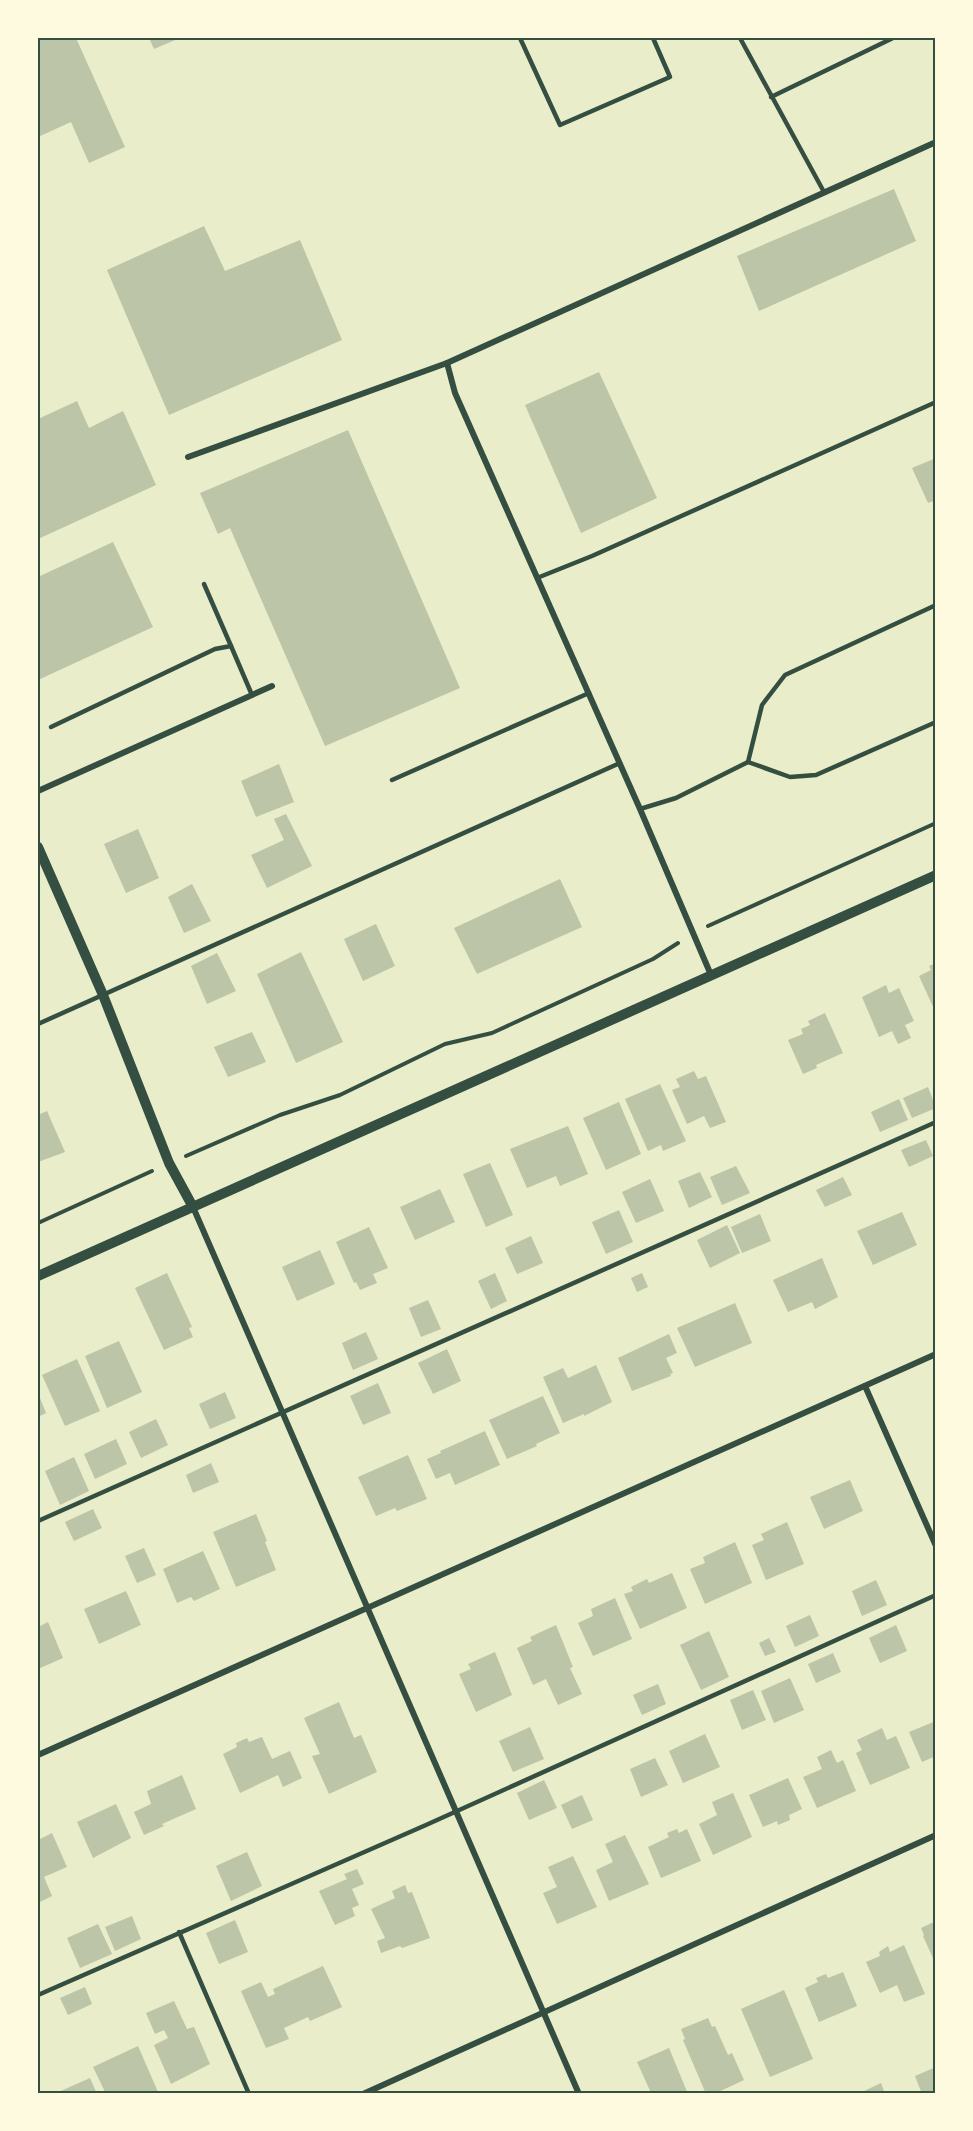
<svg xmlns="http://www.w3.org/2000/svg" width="973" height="2131" font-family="Karla,sans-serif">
	<rect width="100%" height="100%" fill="#e9edc9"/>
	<!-- building -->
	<g fill="#bcc5a7">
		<polygon points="38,38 76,38 125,147 89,163 71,122 38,137"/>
		<polygon points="149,38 180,38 154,49"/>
		<polygon points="894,189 916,241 759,311 737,256"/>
		<polygon points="204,226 225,271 300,240 342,340 169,415 107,270"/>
		<polygon points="599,372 657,498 581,533 525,405"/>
		<polygon points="77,401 89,428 123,411 156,485 38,539 38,419"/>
		<polygon points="348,430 460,688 325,746 230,528 218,534 200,493"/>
		<polygon points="936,458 936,500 928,503 912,468"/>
		<polygon points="113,542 153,627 38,680 38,577"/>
		<polygon points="279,764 294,802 256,817 241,781"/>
		<polygon points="286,814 312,866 267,888 251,855 284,840 274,819"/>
		<polygon points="138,829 159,878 126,893 104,844"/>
		<polygon points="560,879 582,927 477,974 454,928"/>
		<polygon points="192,884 211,921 184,933 168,897"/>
		<polygon points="376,924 395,966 363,981 344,939"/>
		<polygon points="301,952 343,1042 296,1063 257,974"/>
		<polygon points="217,953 236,991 207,1004 191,966"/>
		<polygon points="936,963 936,1008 934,1009 919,976 931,970 929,966"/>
		<polygon points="886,985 889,993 899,988 914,1021 905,1025 911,1038 898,1044 892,1031 879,1037 862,997"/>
		<polygon points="825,1013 843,1053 816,1065 817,1068 803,1074 788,1040 803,1034 801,1029 810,1025 808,1021"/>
		<polygon points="252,1032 266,1062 228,1077 214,1047"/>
		<polygon points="694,1071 698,1079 706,1076 726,1122 710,1128 704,1116 687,1124 672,1090 680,1087 676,1079"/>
		<polygon points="660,1084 686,1141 663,1151 661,1145 648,1151 625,1099"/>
		<polygon points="928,1087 936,1108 912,1118 903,1098"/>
		<polygon points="899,1099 908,1120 880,1132 871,1112"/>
		<polygon points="619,1102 641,1154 606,1170 583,1118"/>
		<polygon points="47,1111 65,1152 38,1162 38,1115"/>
		<polygon points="568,1126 588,1174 560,1186 556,1176 527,1188 510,1149"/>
		<polygon points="926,1140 933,1156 909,1167 901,1150"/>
		<polygon points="490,1163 513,1215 486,1227 463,1174"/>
		<polygon points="736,1166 750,1193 722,1205 710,1177"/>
		<polygon points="700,1172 712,1197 689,1208 678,1181"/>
		<polygon points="843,1177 852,1195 825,1207 816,1190"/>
		<polygon points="650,1179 664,1211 636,1223 622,1192"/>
		<polygon points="440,1189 455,1222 415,1240 400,1207"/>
		<polygon points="619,1210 633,1242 606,1254 592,1222"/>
		<polygon points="902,1212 917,1245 873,1265 857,1231"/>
		<polygon points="760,1214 771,1241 742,1253 731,1227"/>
		<polygon points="727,1225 740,1253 710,1268 697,1240"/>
		<polygon points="369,1227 388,1268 373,1274 377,1283 360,1290 356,1282 354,1283 336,1242"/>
		<polygon points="531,1236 543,1263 517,1274 505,1248"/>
		<polygon points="320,1250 335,1284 297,1301 282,1267"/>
		<polygon points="822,1258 838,1297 815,1309 812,1302 788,1312 773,1280"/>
		<polygon points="167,1273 192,1327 189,1328 193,1337 164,1350 135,1288"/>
		<polygon points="495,1273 507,1301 491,1309 478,1281"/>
		<polygon points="642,1273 648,1287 637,1292 631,1278"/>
		<polygon points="428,1300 441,1329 421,1337 409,1308"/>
		<polygon points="735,1303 752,1343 695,1367 677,1328"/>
		<polygon points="366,1332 378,1359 353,1370 342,1343"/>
		<polygon points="669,1334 677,1353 666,1358 673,1373 670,1374 671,1376 632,1391 618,1358"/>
		<polygon points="119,1341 142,1392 107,1408 85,1356"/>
		<polygon points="447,1349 461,1381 433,1394 418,1363"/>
		<polygon points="77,1359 100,1411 65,1426 42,1375"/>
		<polygon points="596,1365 612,1402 584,1416 584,1414 563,1423 543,1377 563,1368 568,1378"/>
		<polygon points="378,1383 391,1413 363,1425 350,1396"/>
		<polygon points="225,1392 236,1418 210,1429 199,1404"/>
		<polygon points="38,1393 46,1413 38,1417"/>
		<polygon points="543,1396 560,1433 536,1444 537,1446 507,1459 489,1420"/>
		<polygon points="156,1419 168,1445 141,1458 129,1432"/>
		<polygon points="485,1431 500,1465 455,1485 450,1473 436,1479 427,1459 441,1453 440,1451"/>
		<polygon points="116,1439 127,1464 95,1479 84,1454"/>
		<polygon points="408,1455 427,1499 397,1511 395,1508 376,1516 358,1477"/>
		<polygon points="74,1457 89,1491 60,1505 45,1471"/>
		<polygon points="211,1463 219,1482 193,1493 186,1475"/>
		<polygon points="850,1480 863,1511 824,1529 810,1497"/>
		<polygon points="93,1509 102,1528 74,1541 65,1522"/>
		<polygon points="256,1514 267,1541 265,1542 276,1570 236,1587 213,1532"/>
		<polygon points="787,1522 804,1564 766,1580 752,1545 764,1540 761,1534"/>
		<polygon points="735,1542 752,1583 705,1604 690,1569 705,1563 703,1557"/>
		<polygon points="144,1548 156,1575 137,1583 125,1556"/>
		<polygon points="203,1551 220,1589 194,1601 191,1597 177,1603 163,1569"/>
		<polygon points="672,1573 687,1608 640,1629 624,1594 633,1591 631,1587 647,1579 649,1583"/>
		<polygon points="876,1580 887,1605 862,1616 852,1591"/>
		<polygon points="126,1591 141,1625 99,1644 84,1609"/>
		<polygon points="615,1598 632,1639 593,1656 578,1623 593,1616 591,1609"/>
		<polygon points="810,1615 819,1636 795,1647 786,1626"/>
		<polygon points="48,1622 63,1658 38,1669 38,1627"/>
		<polygon points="556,1625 573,1667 570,1668 582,1694 558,1705 546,1679 533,1685 517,1648 532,1641 530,1637"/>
		<polygon points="896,1625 907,1651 880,1663 869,1638"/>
		<polygon points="709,1631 729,1677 701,1690 680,1645"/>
		<polygon points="769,1638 776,1652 765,1656 759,1643"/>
		<polygon points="495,1652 512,1695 476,1712 459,1674 471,1669 468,1664"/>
		<polygon points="833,1653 841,1672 816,1683 808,1664"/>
		<polygon points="790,1678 804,1710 774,1723 761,1691"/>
		<polygon points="658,1684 666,1704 642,1715 633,1695"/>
		<polygon points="753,1690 766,1720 742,1730 730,1700"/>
		<polygon points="339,1702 354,1738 361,1735 377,1772 329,1794 312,1756 320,1754 304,1718"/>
		<polygon points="936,1721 936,1756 922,1762 909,1732"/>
		<polygon points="530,1727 544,1759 513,1772 499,1741"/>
		<polygon points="882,1728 887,1740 896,1736 910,1768 870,1785 856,1753 862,1750 857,1740"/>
		<polygon points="705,1734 720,1767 683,1783 669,1751"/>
		<polygon points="262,1737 272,1759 290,1751 302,1778 283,1787 278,1775 240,1793 223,1754 237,1747 236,1743 247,1738 249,1742"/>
		<polygon points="831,1750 837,1763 843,1760 856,1791 817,1808 803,1777 822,1769 817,1757"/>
		<polygon points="655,1758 668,1785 641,1797 630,1769"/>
		<polygon points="182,1775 196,1809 162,1824 164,1826 144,1835 134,1812 151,1804 147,1791"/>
		<polygon points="788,1778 802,1809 789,1815 790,1820 778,1825 777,1821 763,1827 749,1795"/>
		<polygon points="544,1780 557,1808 529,1820 517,1793"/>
		<polygon points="733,1793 752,1837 713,1855 699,1824 717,1815 712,1802"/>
		<polygon points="582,1795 593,1820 572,1829 561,1805"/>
		<polygon points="116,1804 131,1838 93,1858 77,1822"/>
		<polygon points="677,1829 679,1833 687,1829 701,1861 661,1878 648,1847 669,1837 667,1833"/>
		<polygon points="52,1833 67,1867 44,1877 52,1896 38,1903 38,1840"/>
		<polygon points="625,1835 649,1884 609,1901 596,1870 613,1862 605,1844"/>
		<polygon points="247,1852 262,1886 231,1901 216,1866"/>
		<polygon points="573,1856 597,1907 557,1924 543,1893 557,1887 548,1867"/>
		<polygon points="357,1869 364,1884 352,1889 359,1905 352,1908 355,1916 335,1925 319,1891 347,1879 344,1874"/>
		<polygon points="405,1885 408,1893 412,1892 430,1938 402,1948 400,1946 381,1953 377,1941 385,1938 371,1909 395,1898 392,1891"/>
		<polygon points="132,1916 141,1939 115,1951 105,1927"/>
		<polygon points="235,1920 248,1952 219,1964 206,1933"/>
		<polygon points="936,1921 936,1965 923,1936 924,1935 921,1928"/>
		<polygon points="98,1924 112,1954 80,1968 67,1938"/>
		<polygon points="904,1945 925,1994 904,2002 897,1985 880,1993 866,1962 880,1956 879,1952 888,1946 890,1952"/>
		<polygon points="323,1966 342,2007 310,2021 308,2017 284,2028 289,2039 266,2048 241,1991 261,1982 268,1997 275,1994 273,1989"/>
		<polygon points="843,1972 857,2006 819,2022 805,1988 818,1982 816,1978 826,1974 828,1978"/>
		<polygon points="85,1987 92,2004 68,2015 60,1998"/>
		<polygon points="784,1990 813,2059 770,2077 741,2009"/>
		<polygon points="174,2001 187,2029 194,2027 210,2064 171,2084 154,2045 168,2038 164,2030 155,2034 146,2013"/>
		<polygon points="708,2018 712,2027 715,2026 728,2055 732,2053 744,2080 714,2094 706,2094 683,2040 685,2039 681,2029"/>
		<polygon points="138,2046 158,2092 106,2094 93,2067"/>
		<polygon points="669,2048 688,2094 651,2093 637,2062"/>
		<polygon points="936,2067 936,2094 922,2094 915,2076"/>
		<polygon points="90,2078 97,2094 54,2094"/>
		<polygon points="881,2083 885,2094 858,2094"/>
	</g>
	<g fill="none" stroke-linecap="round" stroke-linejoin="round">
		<!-- path -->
		<g stroke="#344e41" stroke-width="4">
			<polyline points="708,926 936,823"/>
			<polyline points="186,1156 280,1115 340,1095 445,1044 492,1033 653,959 678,943"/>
			<polyline points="38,1223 152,1171"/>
		</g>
		<!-- service -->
		<g stroke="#344e41" stroke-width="4.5">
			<polyline points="520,38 560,125 670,77 653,38"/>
			<polyline points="740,38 824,192"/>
			<polyline points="771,97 893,38"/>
			<polyline points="537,578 592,556 936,402"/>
			<polyline points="204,584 231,646"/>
			<polyline points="51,727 215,649 231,646 252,695"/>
			<polyline points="748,762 762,705 785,675 936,605"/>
			<polyline points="392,780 589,693"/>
			<polyline points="640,809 676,798 748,762 790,777 816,775 936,722"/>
			<polyline points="38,1024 620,763"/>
			<polyline points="38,1521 936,1122"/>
			<polyline points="179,1932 249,2094"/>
			<polyline points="38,1995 426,1825 936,1595"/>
		</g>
		<!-- minor -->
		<g stroke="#344e41" stroke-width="6">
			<polyline points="447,363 455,393 640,809 711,975"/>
			<polyline points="188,457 447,363 936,142"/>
			<polyline points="38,791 272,686"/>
			<polyline points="193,1207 579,2094"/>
			<polyline points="865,1386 936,1546"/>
			<polyline points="38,1755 936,1354"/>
			<polyline points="363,2094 936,1835"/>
		</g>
		<!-- tertiary -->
		<g stroke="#344e41" stroke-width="10">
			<polyline points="38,847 103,995 169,1163 193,1207"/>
			<polyline points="38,1276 936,875"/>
		</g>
	</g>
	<!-- border -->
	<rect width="973" height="2131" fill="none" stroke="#fefae0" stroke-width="78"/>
	<rect x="39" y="39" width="895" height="2053" fill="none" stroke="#344e41" stroke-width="2"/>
</svg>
